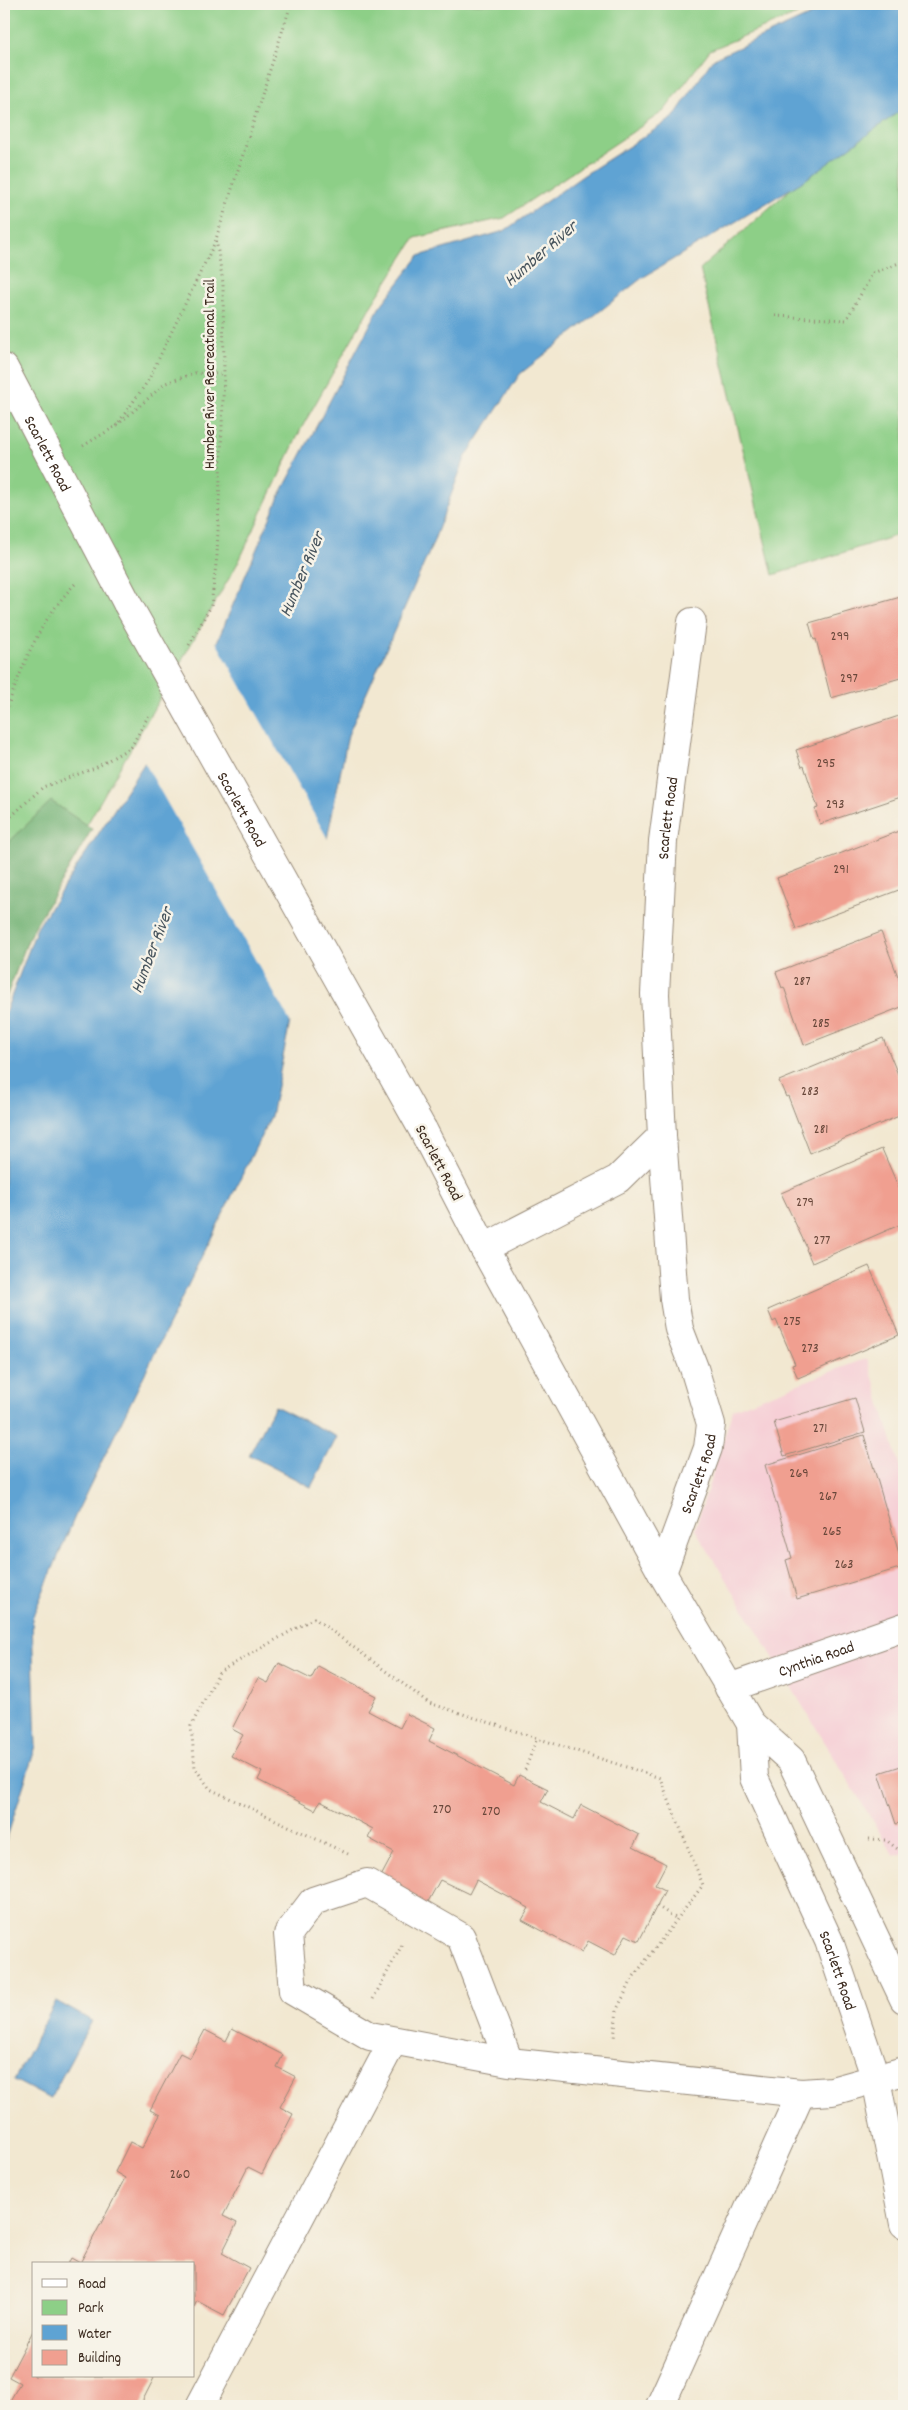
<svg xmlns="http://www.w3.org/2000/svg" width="908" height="2410" font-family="Dekko,sans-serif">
	<rect width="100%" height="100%" fill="#f7f3e8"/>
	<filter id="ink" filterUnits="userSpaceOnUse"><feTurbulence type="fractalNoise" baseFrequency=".02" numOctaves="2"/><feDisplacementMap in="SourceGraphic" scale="10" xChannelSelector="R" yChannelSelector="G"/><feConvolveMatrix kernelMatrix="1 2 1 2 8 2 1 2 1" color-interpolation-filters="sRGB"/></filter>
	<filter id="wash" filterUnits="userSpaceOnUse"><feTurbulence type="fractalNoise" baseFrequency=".0096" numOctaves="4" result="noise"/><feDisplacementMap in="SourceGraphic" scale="20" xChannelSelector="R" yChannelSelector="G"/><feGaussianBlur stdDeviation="1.12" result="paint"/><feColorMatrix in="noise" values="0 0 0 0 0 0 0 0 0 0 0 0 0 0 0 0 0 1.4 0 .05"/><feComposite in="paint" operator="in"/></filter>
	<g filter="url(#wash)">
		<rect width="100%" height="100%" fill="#f2e8d1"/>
		<!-- built -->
		<polygon fill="#f6cfd6" points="867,1358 904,1481 904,1853 894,1856 695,1529 733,1409"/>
		<!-- green -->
		<g fill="#8dcf87" stroke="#647c52">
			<polygon points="4,4 821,4 710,50 664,111 504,218 415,238 369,309 301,429 239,561 25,932 4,985"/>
			<polygon points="904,89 904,533 773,575 700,269"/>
		</g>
		<!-- forest -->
		<polygon fill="#72b274" stroke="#566e49" points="51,801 92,829 30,935 4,1003 4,847"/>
		<!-- water -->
		<g fill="#5ea3d3" stroke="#4c6678">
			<polygon points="835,4 904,4 904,108 805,180 642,278 520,374 465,458 431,548 348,735 271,1116 76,1514 32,1618 36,1746 4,1847 4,1016 37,928 205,670 279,497 379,308 419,256 504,231 584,175 673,118 713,59"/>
			<polygon points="275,1406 337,1437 311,1487 249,1455"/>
			<polygon points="56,2001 92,2021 50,2099 14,2080"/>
		</g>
		<!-- pier -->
		<polygon fill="#f2e8d1" points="215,640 329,841 292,1025 143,760 202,669"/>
		<g id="blocks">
			<!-- building -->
			<g fill="#f09f90">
				<polygon points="904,596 904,677 831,698 816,639 814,640 809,623"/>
				<polygon points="902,715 904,722 904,796 820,824 815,809 818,808 804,766 802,767 796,750"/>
				<polygon points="904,829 904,888 796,929 777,878"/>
				<polygon points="881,932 904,992 904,1006 804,1045 784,987 782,988 776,972"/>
				<polygon points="883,1038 904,1089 904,1114 810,1153 788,1096 786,1097 779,1081"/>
				<polygon points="882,1149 904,1200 904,1223 812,1263 806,1249 807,1248 781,1193"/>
				<polygon points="869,1266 899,1335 798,1378 792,1365 795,1364 776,1320 773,1322 768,1310"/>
				<polygon points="855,1398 865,1432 784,1456 774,1422"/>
				<polygon points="864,1435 903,1567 797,1599 786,1560 792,1558 765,1465"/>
				<polygon points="279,1663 311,1679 318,1666 376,1696 368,1711 400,1728 407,1714 435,1728 429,1741 514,1785 519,1775 548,1789 541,1802 574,1819 581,1805 639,1835 633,1847 666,1864 655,1885 665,1890 639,1941 626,1935 615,1955 588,1941 582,1952 522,1920 529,1908 476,1880 469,1894 440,1880 424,1909 377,1884 394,1852 368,1838 373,1829 320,1801 315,1810 258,1780 262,1772 231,1756 243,1735 232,1729 258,1678 268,1683"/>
				<polygon points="904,1765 904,1821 896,1824 879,1773"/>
				<polygon points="232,2029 283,2055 277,2067 296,2077 280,2107 293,2114 262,2174 248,2167 223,2216 237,2223 222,2253 249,2268 224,2315 197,2301 194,2307 194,2264 68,2264 71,2258 80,2263 125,2178 115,2172 130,2142 142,2148 160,2115 150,2110 180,2053 190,2058 205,2030 226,2041"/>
				<polygon points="34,2329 34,2376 150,2376 154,2378 140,2406 7,2406 20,2383 9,2377"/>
			</g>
		</g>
	</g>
	<g filter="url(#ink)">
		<use href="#blocks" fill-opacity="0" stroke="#968978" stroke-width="1"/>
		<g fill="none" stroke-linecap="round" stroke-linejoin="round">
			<defs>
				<g id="minor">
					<polyline points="484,1248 618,1179 662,1136"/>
					<path id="s1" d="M662 1573 708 1448 711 1424 694 1368 679 1329 674 1299 662 1136 655 994 663 841 692 622"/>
					<path id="s2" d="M729 1688 904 1627"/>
					<polyline points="509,2062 461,1937 367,1883 313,1901 288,1934 293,1991 370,2036 509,2062 801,2093 832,2091 904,2071"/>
					<polyline points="200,2406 393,2041"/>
					<polyline points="660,2406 801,2093"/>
				</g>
				<g id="major">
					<path id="s3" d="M4 368 127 603"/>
					<polyline points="423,1130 484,1248 662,1573 751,1724 791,1760 904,1999"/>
					<path id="s4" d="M751 1724 754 1778 829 1941 876 2079 904 2224"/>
				</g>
			</defs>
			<!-- minor casing -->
			<use href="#minor" stroke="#968978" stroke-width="30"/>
			<!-- major casing -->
			<use href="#major" stroke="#968978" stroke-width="30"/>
			<!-- path -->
			<g stroke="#968978" stroke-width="3" stroke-dasharray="1 4" stroke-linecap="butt">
				<polyline points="775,316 846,320 873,273 904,261"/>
				<polyline points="116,426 148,381 216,240"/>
				<polyline points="83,446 116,426 166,383 195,373 224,374"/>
				<polyline points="189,645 211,606 217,556 224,374 223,283 216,239 291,4"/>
				<path d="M4 716C23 665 38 621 77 582"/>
				<polyline points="4,823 43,787 95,768 131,747 150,713"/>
				<polyline points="525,1770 537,1738"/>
				<polyline points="869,1839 886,1840 904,1854"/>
				<polyline points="348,1854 210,1789 195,1768 191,1726 219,1672 314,1618 429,1703 660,1778 703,1885 634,1976 617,2009 614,2039"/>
				<polyline points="657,1906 677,1919"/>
				<polyline points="373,1999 403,1943"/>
			</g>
			<!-- minor -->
			<use href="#minor" stroke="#fff" stroke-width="28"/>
			<!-- major -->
			<use href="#major" stroke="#fff" stroke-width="28"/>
			<defs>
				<g id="major-bridge">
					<path id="s5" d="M127 603 423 1130"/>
				</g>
			</defs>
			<!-- major-bridge casing -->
			<use href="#major-bridge" stroke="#968978" stroke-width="30" stroke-linecap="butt"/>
			<!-- major-bridge -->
			<use href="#major-bridge" stroke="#fff" stroke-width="28"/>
		</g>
	</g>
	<g text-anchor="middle" stroke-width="5" stroke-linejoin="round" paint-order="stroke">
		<!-- number labels -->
		<g font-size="14" fill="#68473a">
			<text x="840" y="640">299</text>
			<text x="849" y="682">297</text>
			<text x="826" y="767">295</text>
			<text x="835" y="808">293</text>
			<text x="841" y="873">291</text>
			<text x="802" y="985">287</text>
			<text x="821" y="1027">285</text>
			<text x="810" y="1095">283</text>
			<text x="821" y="1133">281</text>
			<text x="805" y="1206">279</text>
			<text x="822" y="1244">277</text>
			<text x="792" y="1325">275</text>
			<text x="810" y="1352">273</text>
			<text x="820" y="1432">271</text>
			<text x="799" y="1477">269</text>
			<text x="828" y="1500">267</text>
			<text x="832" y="1535">265</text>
			<text x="844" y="1568">263</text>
			<text x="442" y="1813">270</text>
			<text x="491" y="1815">270</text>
			<text x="180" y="2178">260</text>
		</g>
		<!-- street labels -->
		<g font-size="16" fill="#3b2a1e" stroke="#f7f3e8">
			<text transform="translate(208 374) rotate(-90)" y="6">Humber River Recreational Trail</text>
			<text dy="6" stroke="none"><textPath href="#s3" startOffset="96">Scarlett Road</textPath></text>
			<text dy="6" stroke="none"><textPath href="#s5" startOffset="236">Scarlett Road</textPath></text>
			<text dy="6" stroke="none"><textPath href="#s1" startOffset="770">Scarlett Road</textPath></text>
			<text transform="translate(440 1162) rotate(62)" y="6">Scarlett Road</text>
			<text dy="6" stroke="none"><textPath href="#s1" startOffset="106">Scarlett Road</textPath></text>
			<text dy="6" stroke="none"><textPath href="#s2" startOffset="92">Cynthia Road</textPath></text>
			<text dy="6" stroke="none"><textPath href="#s4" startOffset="264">Scarlett Road</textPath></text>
		</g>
		<!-- water labels -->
		<g font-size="18" font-style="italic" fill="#47545d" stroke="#f7f3e8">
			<text transform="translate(540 253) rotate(-41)" y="6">Humber River</text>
			<text transform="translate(301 574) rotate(-67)" y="6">Humber River</text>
			<text transform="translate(151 950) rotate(-69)" y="6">Humber River</text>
		</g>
	</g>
	<!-- margin -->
	<rect width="908" height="2410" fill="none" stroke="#f7f3e8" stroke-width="20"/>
	<!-- legend -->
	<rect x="32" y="2262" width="162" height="115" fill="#f7f3e8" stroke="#aca397"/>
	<rect x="42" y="2279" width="25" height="8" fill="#ffffff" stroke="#aca397"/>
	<text x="78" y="2288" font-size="15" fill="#3b2a1e">Road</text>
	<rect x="42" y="2300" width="25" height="15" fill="#8dcf87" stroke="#aca397"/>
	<text x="78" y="2312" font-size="15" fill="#3b2a1e">Park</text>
	<rect x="42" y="2325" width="25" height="15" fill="#5ea3d3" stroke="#aca397"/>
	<text x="78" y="2338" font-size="15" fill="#3b2a1e">Water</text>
	<rect x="42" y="2350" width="25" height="15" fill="#f09f90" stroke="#aca397"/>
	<text x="78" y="2362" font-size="15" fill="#3b2a1e">Building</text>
</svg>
